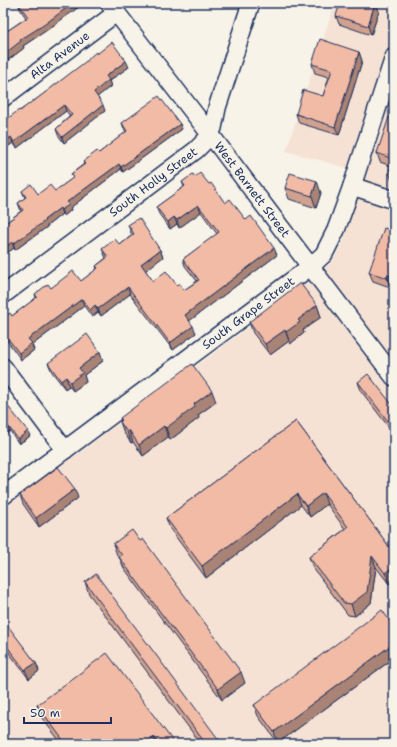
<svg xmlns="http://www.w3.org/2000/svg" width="397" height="747" font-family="'Shantell Sans',sans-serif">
	<rect width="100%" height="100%" fill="#f7f3e8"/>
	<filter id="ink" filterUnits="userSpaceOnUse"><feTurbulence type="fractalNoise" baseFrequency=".025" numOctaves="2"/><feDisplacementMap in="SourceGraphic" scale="8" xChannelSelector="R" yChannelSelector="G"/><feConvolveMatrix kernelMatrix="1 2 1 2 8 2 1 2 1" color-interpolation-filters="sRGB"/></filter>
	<g filter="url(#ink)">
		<!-- built -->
		<polygon fill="#f6e2d4" points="335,3 394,3 394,744 4,744 3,509 296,292 332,262 342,244 366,173 286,151"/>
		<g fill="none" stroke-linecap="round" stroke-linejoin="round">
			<defs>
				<g id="minor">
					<path id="s1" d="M109 3 210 134 394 377"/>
					<path id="s2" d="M3 98 116 13"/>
					<polyline points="352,186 394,200"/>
					<path id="s3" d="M3 295 196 150 207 139 213 128 217 108 251 3"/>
					<polyline points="3,367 65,450"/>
					<path id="s4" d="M3 496 310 267 324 254 336 230 352 186 394 57"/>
				</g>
			</defs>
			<!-- minor casing -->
			<use href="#minor" stroke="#1b2f5e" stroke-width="20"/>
			<!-- minor -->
			<use href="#minor" stroke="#f7f3e8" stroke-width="17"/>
		</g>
		<!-- wall -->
		<g fill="#d0a18f" stroke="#1b2f5e">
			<polygon points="18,3 83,4 47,30 23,46 24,48 3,64 3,26 7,31 26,18 20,9"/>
			<polygon points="379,11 371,35 339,24 336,16"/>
			<polygon points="359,52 362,61 339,135 299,123 296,114 323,96 329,77 315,73 312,64"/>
			<polygon points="97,54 129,67 109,81 111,86 97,97 105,111 64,143 58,135 56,129 70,116 66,111 17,148 13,143 3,150 3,122 34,101 89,60 89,58"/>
			<polygon points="394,119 394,181 392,181 389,172 391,166 380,162 377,153"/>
			<polygon points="122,123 180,124 182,129 123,172 121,169 70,208 71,210 64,216 62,214 47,226 47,227 15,250 14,248 3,256 3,225 21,211 18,203 25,198 22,191 38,194 55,191 73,178 71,174 84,164 83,162 99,153 126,132 124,129"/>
			<polygon points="195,177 209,184 225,203 246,220 277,255 189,321 196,333 173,350 130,294 101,316 98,312 92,317 84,306 32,345 34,350 21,360 3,335 3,318 12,316 36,298 35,294 51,288 81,281 97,269 96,266 106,258 105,256 102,249 120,245 132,235 131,233 128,225 160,250 163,257 145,270 153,281 177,285 184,290 197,281 185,266 183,259 217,234 201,212 179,228 177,224 170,229 159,214 156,207 184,187 182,182"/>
			<polygon points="285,188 321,193 316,208 289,199"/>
			<polygon points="394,231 394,285 391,284 390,287 373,281 369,272"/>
			<polygon points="317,305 321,317 303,330 304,333 290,344 289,341 270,355 253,333 249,322"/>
			<polygon points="100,352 103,361 84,375 86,382 73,391 69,386 65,389 52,372 48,363"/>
			<polygon points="358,382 394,407 394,434 361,391"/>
			<polygon points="216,402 198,415 199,418 170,440 168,437 143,456 133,442 131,443 124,433 120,422 121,421 120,418"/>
			<polygon points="3,407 30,436 19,444 10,431 3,436"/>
			<polygon points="296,421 394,553 389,584 376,567 371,603 355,616 348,615 313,568 309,557 345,529 327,504 310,517 301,505 206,578 170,529 166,518"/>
			<polygon points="20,495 78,498 39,527 23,504"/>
			<polygon points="113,544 245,683 222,700 124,568 120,559 117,555"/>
			<polygon points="85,582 222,744 201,744 89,594"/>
			<polygon points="3,623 36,663 39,671 29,679 3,645"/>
			<polygon points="394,627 394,658 278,743 258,716 254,705"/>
			<polygon points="37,705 175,744 62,744 41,717"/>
		</g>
		<!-- shaded-wall -->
		<g fill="#a98374" stroke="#1b2f5e">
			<polygon points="73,3 82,3 83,4 47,30 23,46 24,48 3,64 3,55 20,40"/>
			<polygon points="150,3 157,3 151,7"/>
			<polygon points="375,3 376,3 379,11 371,35 368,26"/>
			<polygon points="359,52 362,61 339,135 335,127"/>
			<polygon points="126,61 129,67 109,81 111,86 96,98 94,92 106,76"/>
			<polygon points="64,105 66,111 17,148 14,142"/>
			<polygon points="103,105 105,111 64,143 62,137"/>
			<polygon points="180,124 182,129 123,172 121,167"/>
			<polygon points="11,137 13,143 3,150 3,143"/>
			<polygon points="119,164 121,169 70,208 71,210 64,216 61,210 67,202"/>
			<polygon points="317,181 321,193 316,208 312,196"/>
			<polygon points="198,205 201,212 179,228 177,220"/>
			<polygon points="60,208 62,214 47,226 47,227 15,250 13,244"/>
			<polygon points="174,217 177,224 170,229 168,222"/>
			<polygon points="12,242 14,248 3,256 3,249"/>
			<polygon points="274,248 277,255 188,322 185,315"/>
			<polygon points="160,250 163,257 144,272 141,264"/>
			<polygon points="387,275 391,284 390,287 387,278"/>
			<polygon points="128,287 130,294 101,316 98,309"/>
			<polygon points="82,299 84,306 32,345 34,350 21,360 19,353 28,339"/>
			<polygon points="95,305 98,312 92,317 90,310"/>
			<polygon points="317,305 321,317 303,330 304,333 290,344 286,332 298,320"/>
			<polygon points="193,326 196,333 173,350 170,343"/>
			<polygon points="285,330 289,341 270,355 265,344"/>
			<polygon points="100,352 103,361 84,375 86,382 73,391 70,382 79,368"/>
			<polygon points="66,377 69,386 65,389 61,381"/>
			<polygon points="212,391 216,402 198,415 199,418 170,440 166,428 194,404"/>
			<polygon points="8,426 10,431 3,436 3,430"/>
			<polygon points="164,426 168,437 143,456 139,445"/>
			<polygon points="129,430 133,442 131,443 127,432"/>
			<polygon points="28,431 30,436 19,444 18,439"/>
			<polygon points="75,489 78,498 39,527 36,518"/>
			<polygon points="323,493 327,504 310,517 306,506"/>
			<polygon points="297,494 301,505 206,578 202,566"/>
			<polygon points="372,556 376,567 371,603 355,616 351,604"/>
			<polygon points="394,566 394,581 389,584 385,573"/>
			<polygon points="394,643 394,658 278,743 274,732"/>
			<polygon points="36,663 39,671 29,679 25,670"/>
			<polygon points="241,672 245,683 222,700 218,689"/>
			<polygon points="154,737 156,744 145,744"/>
		</g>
		<!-- building -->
		<g fill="#f2bba6" stroke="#1b2f5e">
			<polygon points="18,3 73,3 45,24 20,40 21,41 3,55 3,26 7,31 28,17"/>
			<polygon points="340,3 375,3 368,26 336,16"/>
			<polygon points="320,39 359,52 335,127 296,114 303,90 323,96 332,70 312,64"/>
			<polygon points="112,42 126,61 106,76 109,80 94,92 103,105 62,137 56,129 72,115 64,105 14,142 11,137 3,143 3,122 19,110 20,111 34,100 34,101 89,59 89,58 96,52 97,54"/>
			<polygon points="159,96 180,124 121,167 119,164 67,202 69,205 61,210 60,208 44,220 45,221 13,244 12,242 3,249 3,225 23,210 18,203 26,197 22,191 31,184 38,194 50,185 55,191 74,177 71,174 85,164 83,162 97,151 99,153 127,131 122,123"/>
			<polygon points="389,117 394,119 394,173 389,172 393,159 377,153"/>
			<polygon points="200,173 209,184 211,183 225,203 230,199 246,220 251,216 274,248 185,315 193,326 170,343 128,287 98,309 95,305 90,310 82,299 28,339 32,343 19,353 3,332 3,318 10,313 12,316 37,297 35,294 48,284 51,288 73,271 81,281 98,268 96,266 108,257 102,249 115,239 120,245 134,234 128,225 139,218 160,250 141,264 153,281 166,271 177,285 179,283 184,290 199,280 183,259 219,232 198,205 177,220 174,217 168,222 156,207 185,186 182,182 193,174 195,177"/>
			<polygon points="290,173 317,181 312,196 285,188"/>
			<polygon points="384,228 394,231 394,277 387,275 387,278 369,272"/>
			<polygon points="300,283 317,305 298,320 300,322 286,332 285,330 265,344 249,322"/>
			<polygon points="87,334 100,352 79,368 83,373 70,382 66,377 61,381 48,363"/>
			<polygon points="192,364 212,391 194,404 195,407 166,428 164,426 139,445 129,430 127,432 120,422 122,420 120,418"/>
			<polygon points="368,374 394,407 394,429 358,382"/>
			<polygon points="6,404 28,431 18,439 8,426 3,430 3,407"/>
			<polygon points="296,421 394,553 394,566 385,573 372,556 367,592 351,604 344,603 309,557 348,527 323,493 306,506 297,494 202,566 166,518"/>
			<polygon points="58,467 75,489 36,518 20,495"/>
			<polygon points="132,530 140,541 143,539 241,672 218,689 119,557 122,555 113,544"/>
			<polygon points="96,574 222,744 206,744 85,582"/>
			<polygon points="382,610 394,627 394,643 274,732 254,705"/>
			<polygon points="5,622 36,663 25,670 3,641 3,623"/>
			<polygon points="107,653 175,744 159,744 154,737 145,744 66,744 37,705"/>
		</g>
	</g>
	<g text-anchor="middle" stroke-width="4" stroke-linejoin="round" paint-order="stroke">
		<!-- street labels -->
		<g font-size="12" fill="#1b2f5e" stroke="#f7f3e8">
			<text dy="4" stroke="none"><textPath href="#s2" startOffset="71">Alta Avenue</textPath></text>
			<text dy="4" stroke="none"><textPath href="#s3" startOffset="188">South Holly Street</textPath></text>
			<text dy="4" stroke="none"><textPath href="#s1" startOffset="235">West Barnett Street</textPath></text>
			<text dy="4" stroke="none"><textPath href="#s4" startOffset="306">South Grape Street</textPath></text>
		</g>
	</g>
	<!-- margin -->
	<rect width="397" height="747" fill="none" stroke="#f7f3e8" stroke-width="16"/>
	<rect x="8" y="8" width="381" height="731" fill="none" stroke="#1b2f5e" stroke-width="1.5" filter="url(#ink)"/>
	<!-- scale -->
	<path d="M24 717v6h87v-6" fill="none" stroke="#1b2f5e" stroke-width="2"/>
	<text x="30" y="717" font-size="12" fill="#1b2f5e" stroke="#f7f3e8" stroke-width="3" paint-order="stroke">50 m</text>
</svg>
